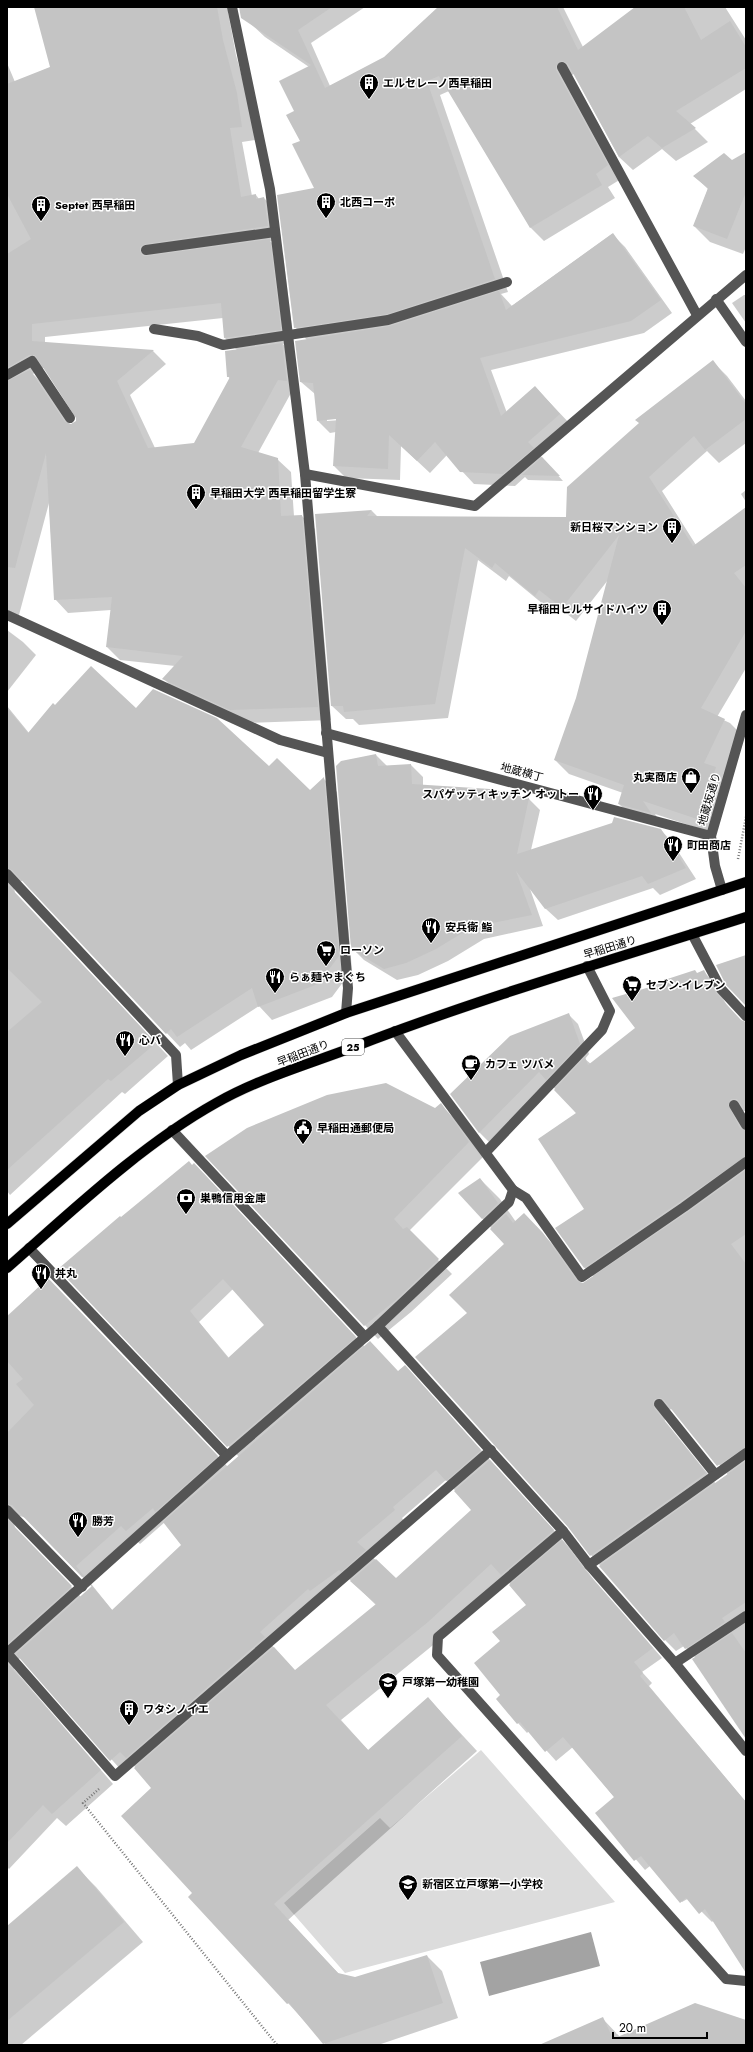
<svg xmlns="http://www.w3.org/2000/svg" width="753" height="2052" font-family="Jost,'Noto Sans JP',sans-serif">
	<rect width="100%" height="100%" fill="#fff"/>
	<!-- green -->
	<polygon fill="#dcdcdc" points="481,1750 615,1902 345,1973 284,1903 380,1818 390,1828"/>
	<!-- water -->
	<polygon fill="#a3a3a3" points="591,1932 600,1966 489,1996 480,1962"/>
	<!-- shadow -->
	<g fill="#0003" fill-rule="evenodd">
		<path d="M35 7H237L238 19 228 12 236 55 250 107 255 140 242 142 252 196 256 195 259 199 264 198 277 212 281 240 270 241 283 254 294 343 283 344 295 357 291 393 258 453 277 459 291 472 294 516H302L315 529 331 720 244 723 177 692 164 679 175 666 120 660 107 647 111 610 68 613 55 599 49 503 19 615H7V63L15 82 51 67ZM223 318 225 338 237 350 228 376 230 379 195 444 155 448 130 395 166 364 153 351 45 343V337ZM43 368H45L78 418 76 422 71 426 43 384 33 374Z"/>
		<path d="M243 7H365L311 43 330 86 483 7H563L583 47 637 7H725L746 40V89L690 124 708 142 676 161 662 149 633 170 619 157 574 74 572 75 568 80 621 179 608 187 615 198 544 241 531 228 449 91 440 95 508 292 501 294 512 306 612 234 625 247 672 313 644 333 491 370 507 413 535 387 572 426 540 455 563 481 528 480 525 477 515 486 474 484 447 455 430 473 401 446 400 480 346 478 334 466 336 432 330 433 318 421 315 394 301 382 307 340 295 327 316 189 301 141 296 111 309 67 265 37 251 24ZM340 418 341 420 327 421V419Z"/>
		<polygon points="746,153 746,247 743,254 710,242 694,226 708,189 694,176 732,161"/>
		<polygon points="744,295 746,295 746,323 732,303"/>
		<polygon points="713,362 727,376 746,401 746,443 719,463 707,451 662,491 696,545 746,508 746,668 717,717 730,723 744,737 713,833 655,814 663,826 633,818 619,804 623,793 569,774 555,760 577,698 608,580 576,621 553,603 549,609 509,576 506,581 478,560 448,718 359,725 353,719 346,719 332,706 316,515 372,511 378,517 567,518"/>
		<polygon points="746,490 746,502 741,494"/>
		<polygon points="7,630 23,642 36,655 7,692"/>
		<polygon points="7,706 29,733 136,710 269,767 310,791 324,779 337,792 352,970 332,997 272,1020 259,1006 191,1050 185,1043 180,1047 23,881 16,882 14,886 15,893 168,1056 125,1094 122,1092 10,1195 7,1191"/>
		<polygon points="376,755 387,766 411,765 423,777 423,786 529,799 540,810 531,850 661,830 672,842 696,879 660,895 653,888 558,920 546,909 529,886 543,926 484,939 448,961 418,975 397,980 364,960 352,948"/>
		<path d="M704 972 715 983 727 1006 742 1022 746 1023V1111H742L739 1120 746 1131V1727L696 1658 684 1646 676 1651 665 1640 591 1555 569 1526 468 1314 506 1244 482 1218 480 1179 500 1199 516 1222 536 1226 554 1246 581 1284 583 1285 594 1277 584 1267 585 1209 577 1114 549 1082 489 1142 479 1132 568 1014 578 1024 589 1054 585 1059 591 1064 636 1029 698 974ZM673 1409 728 1475 716 1484 665 1421 664 1414 667 1410Z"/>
		<polygon points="441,1105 454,1118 483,1157 409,1231 452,1274 411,1312 378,1339 206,1156 435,1110"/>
		<path d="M192 1166 204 1174 365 1347 398 1372 415 1377 568 1546 594 1580 662 1658 642 1672 652 1683 649 1686 746 1802V1971L714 1920 712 1922 702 1912 691 1897 682 1902 650 1866 645 1870 596 1813 615 1798 573 1747 556 1761 529 1731 527 1733 518 1723 501 1695V1641L527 1605 506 1579 443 1637 341 1720 369 1751 428 1698 477 1751 288 1920 339 1974 355 1978 427 1956 442 1971 458 2018 378 2045H326L288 2003 194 1893 152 1788 131 1762 121 1770 21 1657 16 1662 14 1669 113 1784 66 1826 57 1818 9 1869 7 1867V1316L48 1279 228 1467 239 1457 59 1269 121 1218ZM233 1289 266 1325 229 1358 199 1322ZM446 1480 472 1510 396 1579 367 1552 404 1521 402 1518ZM20 1516 26 1518 92 1587 81 1597 15 1529 14 1521ZM165 1522 182 1545 113 1611 88 1580 135 1539 140 1544ZM349 1579 376 1605 295 1671 269 1642Z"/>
		<polygon points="77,1868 96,1887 143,1942 21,2045 7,2045 7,1927"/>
		<polygon points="603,2019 620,2037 746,2036 746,2045 542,2045"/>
	</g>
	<!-- building -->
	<g fill="#c4c4c4" fill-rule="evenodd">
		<polygon points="34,7 217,7 223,40 237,93 242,127 230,128 241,197 256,194 256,199 264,197 268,226 145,244 140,247 140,251 143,256 147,256 270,239 281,330 224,338 221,303 32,324 32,341 154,350 117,381 148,448 194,443 230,377 227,377 225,351 282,343 287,381 278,380 241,447 278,458 281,516 302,515 318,707 230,710 162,679 183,656 106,647 112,597 54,600 46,453 15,568 7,567 7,381 30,370 65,422 71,424 76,421 76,418 35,355 29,355 7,368 7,254 31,239 7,194 7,84 50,67"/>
		<polygon points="239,7 332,7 298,30 325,88 384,57 438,7 557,7 578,50 635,7 684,7 701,40 730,21 746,47 746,68 676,111 696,128 662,148 648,136 619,157 568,64 563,61 559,62 556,66 556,70 608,165 596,174 602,185 530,228 439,76 427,81 495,279 387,314 294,328 277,195 314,188 292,144 300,141 286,115 294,111 279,81 311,65 241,18"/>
		<polygon points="746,152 746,192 727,239 693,226 708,188 693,176 724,153 732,160"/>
		<polygon points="613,233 661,300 631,321 480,358 501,416 535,386 560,414 528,442 534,448 503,474 460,472 435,442 417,461 389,435 388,469 333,466 336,419 317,421 313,383 300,382 295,341 390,326 499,291 506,310"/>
		<polygon points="713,360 746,404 746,419 705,450 694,436 649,477 693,546 746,507 746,565 734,573 746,588 746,631 701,708 725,719 704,763 716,767 700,820 643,801 651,813 618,804 624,785 554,760 576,698 619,535 562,608 539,590 535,596 495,563 492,568 465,548 435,704 344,712 343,706 331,706 315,514 372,510 367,516 566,517 567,487 639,423 635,420"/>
		<polygon points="542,457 560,476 522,475"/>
		<polygon points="91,666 136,708 153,689 217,718 269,766 277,758 310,790 324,777 339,956 318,984 258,1007 252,988 177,1037 171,1029 166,1034 12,870 7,868 7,708 28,733 53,703 55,705"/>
		<polygon points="376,754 378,766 411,764 412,784 490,789 529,798 517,854 612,823 614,817 661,829 686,868 648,884 642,876 545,909 516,871 532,915 472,927 436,949 406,963 384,969 351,949 336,766 341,761"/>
		<polygon points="7,884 156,1043 111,1081 108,1079 7,1170 7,1032 42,1002 7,968"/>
		<polygon points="746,955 746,1006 726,985 716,965"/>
		<polygon points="695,970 697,973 704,970 716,993 741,1020 746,1022 746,1112 737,1099 731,1099 728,1105 740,1128 746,1131 746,1156 584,1268 555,1228 584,1209 538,1139 576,1113 554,1090 585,1057 588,1065 635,1028 612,998 650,987 649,985"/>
		<polygon points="569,1013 580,1044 546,1080 539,1072 479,1133 450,1094 510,1036"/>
		<polygon points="386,1083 435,1108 441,1103 469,1142 394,1219 403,1229 407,1227 439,1259 397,1299 364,1326 205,1156 247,1128 327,1095"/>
		<path d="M189 1161 192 1165 194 1163 356 1337 227 1447 58 1269 120 1216 121 1217ZM223 1279 264 1325 228 1358 190 1311Z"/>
		<polygon points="746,1170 746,1234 731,1244 746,1264 746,1447 717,1466 664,1400 661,1398 655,1399 653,1402 654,1408 706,1473 590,1556 568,1527 415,1357 467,1313 449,1295 504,1244 490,1229 506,1214 513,1223 524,1213 543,1233 577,1281 583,1283 688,1212"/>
		<polygon points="480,1178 498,1203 482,1219 458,1193"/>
		<polygon points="48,1278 218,1456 155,1512 153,1508 126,1531 121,1526 76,1566 84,1576 82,1577 12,1505 7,1504 7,1433 34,1405 16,1384 23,1379 7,1361 7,1317"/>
		<polygon points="370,1341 398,1371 405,1365 481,1450 446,1481 436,1470 393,1507 395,1510 357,1542 366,1550 341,1572 339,1570 310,1591 308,1589 260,1632 265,1637 126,1758 120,1752 110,1761 16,1654 92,1586 112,1610 181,1545 163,1522"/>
		<polygon points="490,1460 554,1530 501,1575 491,1564 428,1622 326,1705 368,1750 428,1697 462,1736 274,1904 338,1973 355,1977 427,1955 443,2003 323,2044 289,2003 287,2004 188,1897 192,1893 121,1816 151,1788 134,1768 274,1647 295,1670 376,1604 350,1581 376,1559 396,1578 471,1510 454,1491"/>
		<polygon points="746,1461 746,1602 722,1618 725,1622 685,1649 674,1633 664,1641 599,1566"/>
		<polygon points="7,1519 72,1586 7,1644"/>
		<polygon points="562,1540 584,1569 653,1648 634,1662 643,1673 640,1676 746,1802 746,1973 705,1909 699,1914 686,1898 680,1903 641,1856 634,1861 595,1813 614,1797 563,1737 545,1752 520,1722 517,1724 496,1699 500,1695 474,1663 500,1641 492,1632 526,1605 509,1585"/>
		<polygon points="732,1633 746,1653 746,1739 692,1659"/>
		<polygon points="7,1663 101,1770 52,1814 43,1805 7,1843"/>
		<polygon points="77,1866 124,1922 7,2021 7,1926"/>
		<polygon points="695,2003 746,2020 746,2045 539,2045 603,2017 613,2039"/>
	</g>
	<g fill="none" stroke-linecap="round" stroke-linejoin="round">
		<defs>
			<g id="major">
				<polyline points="7,1224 139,1111 178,1085 241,1055 346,1013 746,882"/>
				<path d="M7 1268C72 1211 141 1145 216 1103 258 1079 306 1065 351 1048 480 998 614 959 746 917"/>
			</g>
		</defs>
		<!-- major casing -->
		<use href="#major" stroke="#dbdbdb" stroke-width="11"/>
		<!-- path -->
		<g stroke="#777" stroke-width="2.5" stroke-dasharray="1 2" stroke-linecap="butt">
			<polyline points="738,859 746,817"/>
			<polyline points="99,1789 83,1803 277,2045"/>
		</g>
		<!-- minor -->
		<g stroke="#555" stroke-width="10">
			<polyline points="232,7 270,189 305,474 348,988 346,1013"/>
			<polyline points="562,67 697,315"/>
			<polyline points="146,250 275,232"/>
			<polyline points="716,299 746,342"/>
			<polyline points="154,329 198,336 223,345 388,320 507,282"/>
			<polyline points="7,375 32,361 70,418"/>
			<polyline points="305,474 475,506 746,275"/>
			<polyline points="7,615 280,740 328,753"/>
			<polyline points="326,733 711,836"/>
			<polyline points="7,874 176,1055 178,1085"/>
			<polyline points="722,890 715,866 711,836 746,715"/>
			<polyline points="692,934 721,989 746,1016"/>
			<polyline points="734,1105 746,1125"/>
			<polyline points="172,1130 365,1337"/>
			<polyline points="486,1152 602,1030 610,1011 587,966"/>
			<polyline points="513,1190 526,1198 582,1277 684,1207 746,1162"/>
			<polyline points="29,1248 227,1456"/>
			<polyline points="378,1326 563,1531 589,1565 675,1663 746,1751"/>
			<polyline points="659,1404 715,1474"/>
			<polyline points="7,1510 82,1587"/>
			<polyline points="563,1531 438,1637 437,1655 726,1979 746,1981"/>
			<polyline points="589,1565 746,1453"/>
			<polyline points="7,1653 227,1456 378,1326 509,1202 513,1190 395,1031"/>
			<polyline points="7,1653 115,1776 491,1450"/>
			<polyline points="675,1663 746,1616"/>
		</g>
		<!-- major -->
		<use href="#major" stroke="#000" stroke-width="10"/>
	</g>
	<!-- icons -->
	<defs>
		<symbol id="building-pin" viewBox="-11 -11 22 30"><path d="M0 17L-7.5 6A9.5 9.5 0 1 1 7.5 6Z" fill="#000" stroke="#fff"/><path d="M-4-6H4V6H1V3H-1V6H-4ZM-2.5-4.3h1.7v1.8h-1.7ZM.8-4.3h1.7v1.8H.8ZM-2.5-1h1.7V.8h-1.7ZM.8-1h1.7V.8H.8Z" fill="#fff"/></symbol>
		<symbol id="shop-pin" viewBox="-11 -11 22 30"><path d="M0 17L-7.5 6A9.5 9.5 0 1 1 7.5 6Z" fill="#000" stroke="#fff"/><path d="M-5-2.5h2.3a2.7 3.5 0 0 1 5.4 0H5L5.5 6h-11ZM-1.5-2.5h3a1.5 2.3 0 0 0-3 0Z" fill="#fff"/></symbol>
		<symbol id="restaurant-pin" viewBox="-11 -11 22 30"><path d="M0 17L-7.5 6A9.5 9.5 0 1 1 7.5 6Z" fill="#000" stroke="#fff"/><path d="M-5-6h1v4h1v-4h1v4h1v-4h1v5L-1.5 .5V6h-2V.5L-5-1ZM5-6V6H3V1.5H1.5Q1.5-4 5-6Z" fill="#fff"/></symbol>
		<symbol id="supermarket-pin" viewBox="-11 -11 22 30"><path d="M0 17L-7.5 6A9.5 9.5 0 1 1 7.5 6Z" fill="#000" stroke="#fff"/><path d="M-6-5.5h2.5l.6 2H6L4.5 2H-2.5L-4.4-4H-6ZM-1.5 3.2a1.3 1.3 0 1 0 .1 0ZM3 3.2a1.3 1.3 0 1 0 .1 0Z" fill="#fff"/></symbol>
		<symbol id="cafe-pin" viewBox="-11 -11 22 30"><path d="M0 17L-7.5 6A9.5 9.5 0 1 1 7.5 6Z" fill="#000" stroke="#fff"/><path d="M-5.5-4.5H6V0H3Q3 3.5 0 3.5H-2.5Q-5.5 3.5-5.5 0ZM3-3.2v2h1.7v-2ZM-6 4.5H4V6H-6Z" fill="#fff"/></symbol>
		<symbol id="civic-pin" viewBox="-11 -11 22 30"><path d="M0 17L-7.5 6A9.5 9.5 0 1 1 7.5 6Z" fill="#000" stroke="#fff"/><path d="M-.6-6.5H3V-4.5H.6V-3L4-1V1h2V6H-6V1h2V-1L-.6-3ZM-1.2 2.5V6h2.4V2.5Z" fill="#fff"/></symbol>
		<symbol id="bank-pin" viewBox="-11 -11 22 30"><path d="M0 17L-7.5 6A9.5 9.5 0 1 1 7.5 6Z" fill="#000" stroke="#fff"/><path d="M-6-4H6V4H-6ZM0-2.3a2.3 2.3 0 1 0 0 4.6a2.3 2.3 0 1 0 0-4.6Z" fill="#fff"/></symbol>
		<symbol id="school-pin" viewBox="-11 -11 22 30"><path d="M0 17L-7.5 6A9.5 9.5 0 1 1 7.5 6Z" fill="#000" stroke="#fff"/><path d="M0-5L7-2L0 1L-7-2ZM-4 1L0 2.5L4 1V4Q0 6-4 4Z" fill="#fff"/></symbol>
	</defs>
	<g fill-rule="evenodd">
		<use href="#building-pin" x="358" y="72" width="22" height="30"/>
		<use href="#building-pin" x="315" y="191" width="22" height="30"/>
		<use href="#building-pin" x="30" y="194" width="22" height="30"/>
		<use href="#building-pin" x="185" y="482" width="22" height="30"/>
		<use href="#building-pin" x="661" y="516" width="22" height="30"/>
		<use href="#building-pin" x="651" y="598" width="22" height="30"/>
		<use href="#shop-pin" x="680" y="766" width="22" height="30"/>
		<use href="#restaurant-pin" x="582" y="783" width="22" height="30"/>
		<use href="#restaurant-pin" x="662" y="834" width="22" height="30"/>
		<use href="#restaurant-pin" x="420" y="916" width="22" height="30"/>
		<use href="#supermarket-pin" x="315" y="939" width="22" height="30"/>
		<use href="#restaurant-pin" x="264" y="966" width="22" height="30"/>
		<use href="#supermarket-pin" x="621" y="974" width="22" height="30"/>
		<use href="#restaurant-pin" x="114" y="1029" width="22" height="30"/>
		<use href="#cafe-pin" x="460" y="1053" width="22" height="30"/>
		<use href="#civic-pin" x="292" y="1117" width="22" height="30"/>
		<use href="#bank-pin" x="175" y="1187" width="22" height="30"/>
		<use href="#restaurant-pin" x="30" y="1262" width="22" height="30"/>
		<use href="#restaurant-pin" x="67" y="1510" width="22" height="30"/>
		<use href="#school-pin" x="377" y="1671" width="22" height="30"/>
		<use href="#building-pin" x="118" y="1698" width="22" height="30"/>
		<use href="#school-pin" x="397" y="1873" width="22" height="30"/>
	</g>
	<g text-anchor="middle" stroke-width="3" stroke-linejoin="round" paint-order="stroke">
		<!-- shield labels -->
		<rect fill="#fff" stroke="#4c4c4c" stroke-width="1" x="342" y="1039" width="22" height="16" rx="3"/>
		<g font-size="10" font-weight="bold" fill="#000">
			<text x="353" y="1051">25</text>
		</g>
		<!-- poi labels -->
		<g font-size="11" font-weight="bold" fill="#000" stroke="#fff" text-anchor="start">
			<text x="383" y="87">エルセレーノ西早稲田</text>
			<text x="340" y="206">北西コーポ</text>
			<text x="55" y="209">Septet 西早稲田</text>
			<text x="210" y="497">早稲田大学 西早稲田留学生寮</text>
			<text x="658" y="531" text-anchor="end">新日桜マンション</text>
			<text x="648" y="613" text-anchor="end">早稲田ヒルサイドハイツ</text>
			<text x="677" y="781" text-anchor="end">丸実商店</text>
			<text x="579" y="798" text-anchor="end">スパゲッティキッチン オットー</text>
			<text x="687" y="849">町田商店</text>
			<text x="445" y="931">安兵衛 鮨</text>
			<text x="340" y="954">ローソン</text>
			<text x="289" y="981">らぁ麺やまぐち</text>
			<text x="646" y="989">セブン-イレブン</text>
			<text x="139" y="1044">心バ</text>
			<text x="485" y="1068">カフェ ツバメ</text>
			<text x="317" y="1132">早稲田通郵便局</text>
			<text x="200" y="1202">巣鴨信用金庫</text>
			<text x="55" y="1277">丼丸</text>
			<text x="92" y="1525">勝芳</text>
			<text x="402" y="1686">戸塚第一幼稚園</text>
			<text x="143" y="1713">ワタシノイエ</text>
			<text x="422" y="1888">新宿区立戸塚第一小学校</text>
		</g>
		<!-- street labels -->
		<g font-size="11" fill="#000" stroke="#fff">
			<text transform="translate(522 772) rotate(15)" y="4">地蔵横丁</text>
			<text transform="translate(709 799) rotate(-74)" y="4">地蔵坂通り</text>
			<text transform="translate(610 947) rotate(-17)" y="4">早稲田通り</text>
			<text transform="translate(303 1053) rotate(-21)" y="4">早稲田通り</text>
		</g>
	</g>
	<!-- border -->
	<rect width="753" height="2052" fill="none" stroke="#000000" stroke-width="16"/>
	<!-- scale -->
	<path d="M613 2032v6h94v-6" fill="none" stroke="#000000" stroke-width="2"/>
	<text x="619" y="2032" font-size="12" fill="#000000" stroke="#ffffff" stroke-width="3" paint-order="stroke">20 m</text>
</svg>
